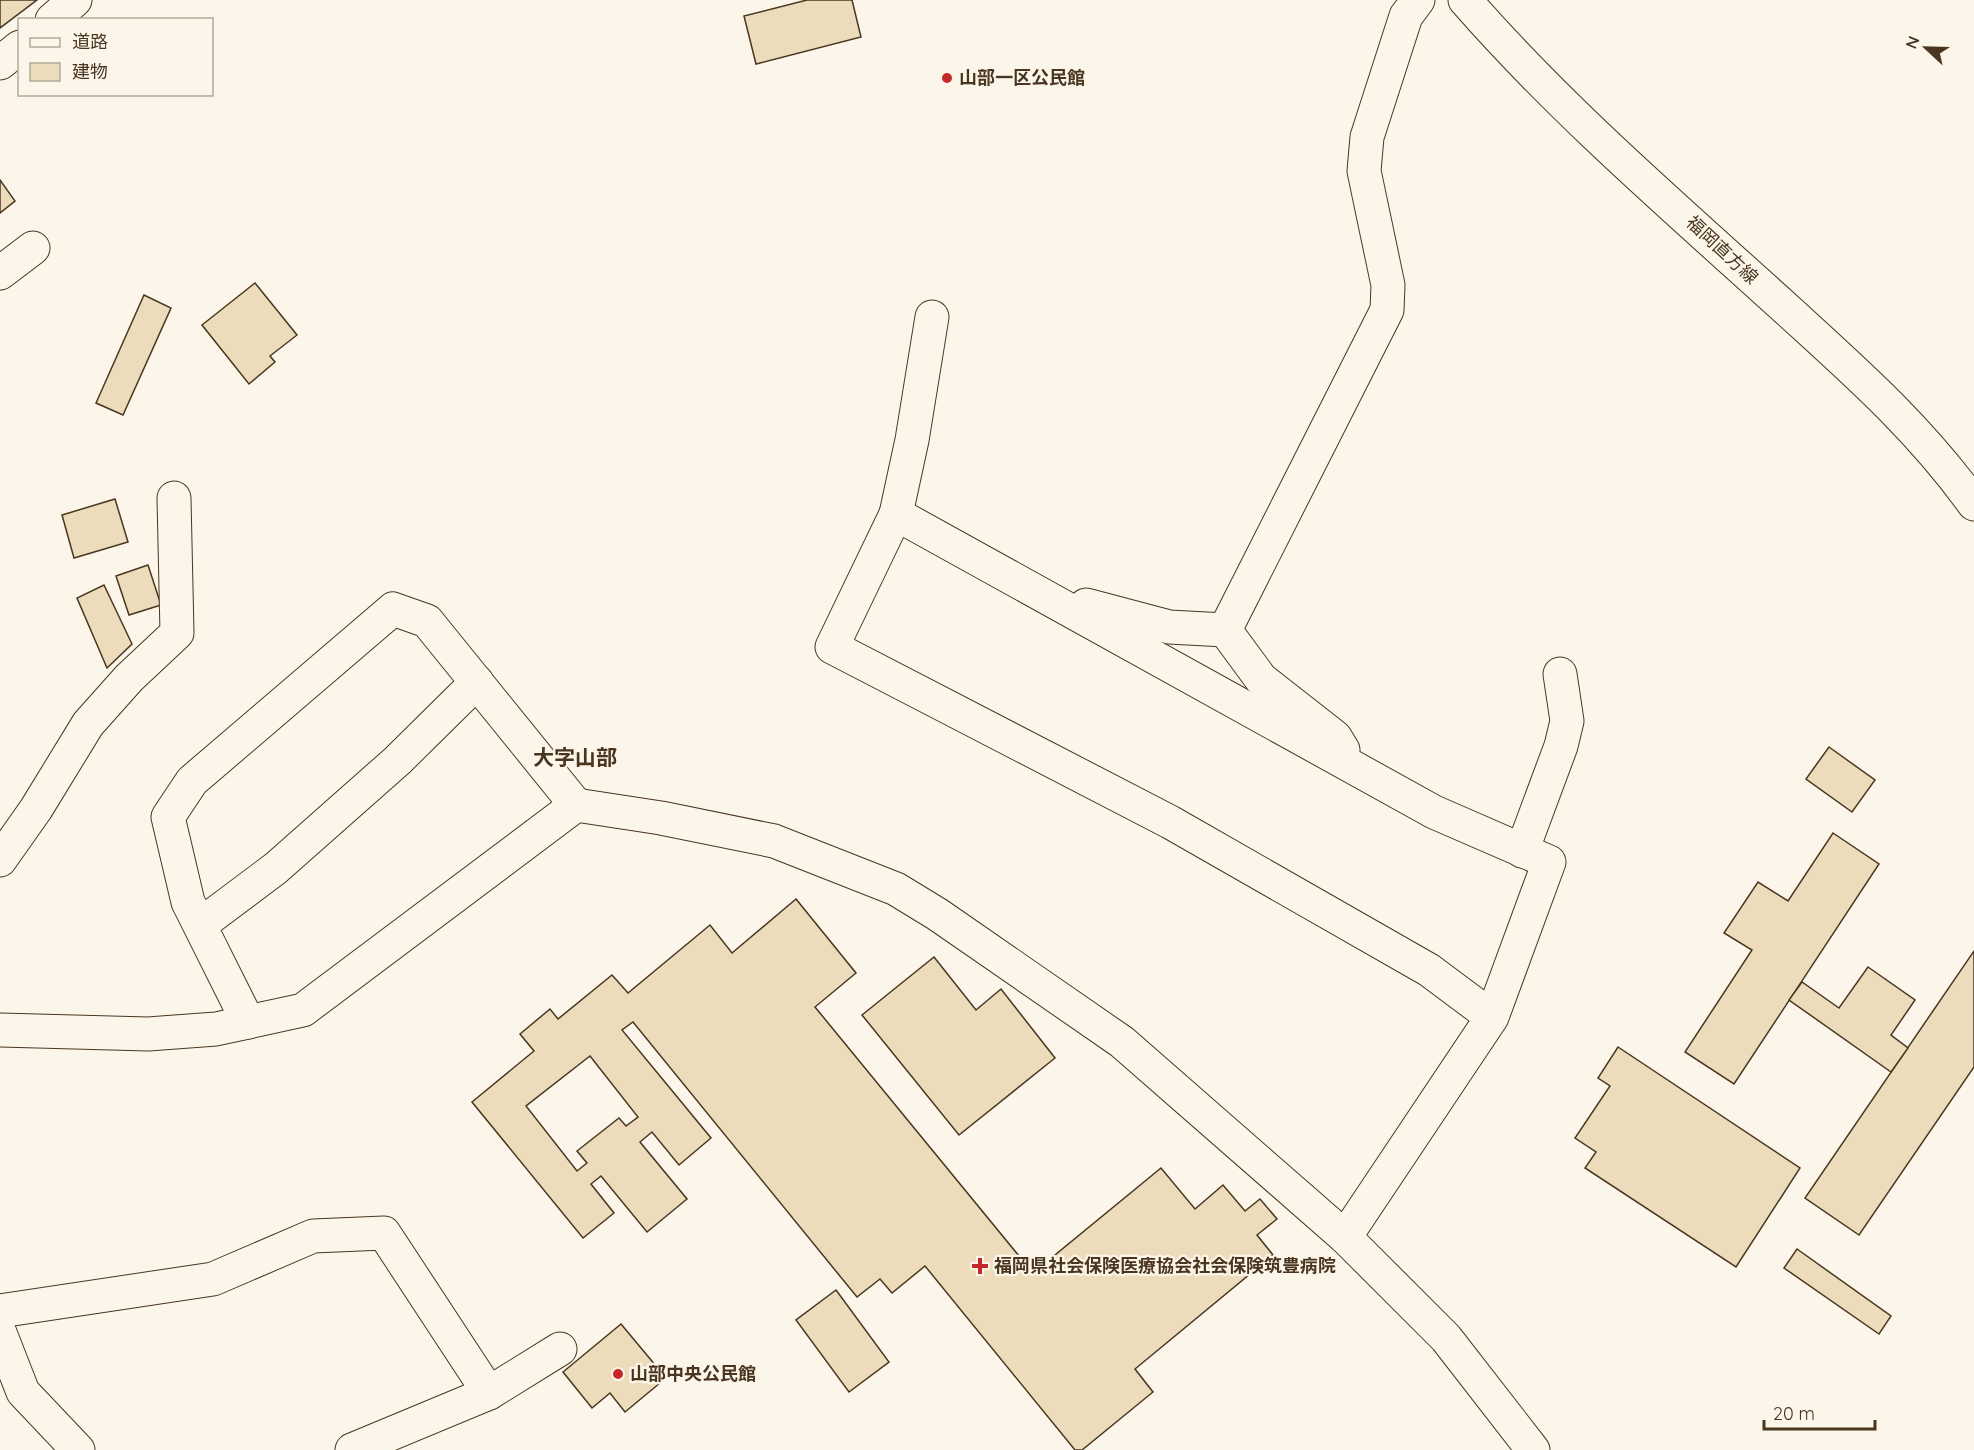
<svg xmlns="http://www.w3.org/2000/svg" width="1974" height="1450" font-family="Quicksand,'Noto Sans JP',sans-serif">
	<rect width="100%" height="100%" fill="#fbf6e9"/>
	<!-- building -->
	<g fill="#ecdcbc" stroke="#4a3520" stroke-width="1.5" fill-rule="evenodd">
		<polygon points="0,0 37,0 0,28"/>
		<polygon points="807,0 852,0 861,37 756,64 744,16"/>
		<polygon points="0,180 15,201 0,213"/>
		<polygon points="255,283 297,335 270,356 275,362 249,384 202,325"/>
		<polygon points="144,295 171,308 123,415 96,403"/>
		<polygon points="115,499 128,542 74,558 62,515"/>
		<polygon points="148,565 161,605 129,615 116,576"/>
		<polygon points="104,585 132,644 107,668 77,598"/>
		<polygon points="1829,747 1875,780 1852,812 1806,779"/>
		<polygon points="1833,833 1879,864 1734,1084 1685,1052 1752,950 1724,933 1758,882 1788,901"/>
		<path d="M796 899 856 973 815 1007 1033 1273 1161 1168 1195 1209 1223 1185 1245 1211 1260 1199 1277 1219 1257 1235 1273 1255 1135 1369 1153 1392 1082 1450H1075L925 1266 892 1293 880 1279 857 1297 633 1022 622 1030 711 1138 679 1165 652 1132 640 1142 687 1199 647 1232 601 1176 591 1184 614 1213 583 1238 472 1102 534 1051 520 1034 550 1009 558 1019 612 975 628 993 710 925 732 953ZM590 1056 638 1117 626 1126 619 1118 577 1151 587 1163 577 1171 526 1106Z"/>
		<polygon points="1974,951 1974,1067 1859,1235 1805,1198"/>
		<polygon points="934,957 976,1010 1001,989 1055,1058 959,1135 862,1015"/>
		<polygon points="1868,967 1915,1000 1891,1035 1908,1048 1891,1072 1789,1000 1802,982 1839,1008"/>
		<polygon points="1618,1047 1800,1168 1736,1267 1585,1168 1596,1152 1575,1138 1610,1086 1598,1078"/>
		<polygon points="1797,1249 1891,1316 1879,1334 1784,1268"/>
		<polygon points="836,1290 889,1362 849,1392 796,1320"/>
		<polygon points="621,1324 666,1378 625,1412 610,1393 592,1408 563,1372"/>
	</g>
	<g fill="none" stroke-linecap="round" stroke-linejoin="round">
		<defs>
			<g id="street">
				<polyline points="52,20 75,0"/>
				<polyline points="0,63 20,47"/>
				<polyline points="0,273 33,248"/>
				<polyline points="896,514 912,440 932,317"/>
				<polyline points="1086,605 1169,627 1225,630 1387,310 1388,285 1364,171 1367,137 1406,16 1418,0"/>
				<polyline points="1225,630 1261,679 1335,737 1343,750"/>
				<polyline points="1522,851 1561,746 1567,721 1560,674"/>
				<polyline points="0,860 36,809 88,724 129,678 177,633 174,498"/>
				<polyline points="200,925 276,868 397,761 477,682"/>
				<polyline points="248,1022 188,902 168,817 192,781 393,609 427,621 576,805"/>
				<polyline points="0,1030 148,1034 216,1029 303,1010 576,805 661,818 774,841 896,889 937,914 1122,1042 1345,1237 1446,1338 1533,1450"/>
				<polyline points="1345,1237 1492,1017 1549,862 1434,812 896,514 832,647 1170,822 1429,970 1492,1017"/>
				<polyline points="0,1311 213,1279 313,1236 384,1233 489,1393 352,1450"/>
				<polyline points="0,1333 23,1392 78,1450"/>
				<polyline points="489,1393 560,1349"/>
			</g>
			<path id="primary" d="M1465 0C1561 110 1674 207 1782 305 1852 369 1918 426 1974 504"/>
		</defs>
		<!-- street casing -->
		<use href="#street" stroke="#4a3520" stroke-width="35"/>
		<!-- primary casing -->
		<use href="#primary" stroke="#4a3520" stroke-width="35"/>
		<!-- street -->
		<use href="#street" stroke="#fbf6e9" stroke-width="33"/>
		<!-- primary -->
		<use href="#primary" stroke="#fbf6e9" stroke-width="33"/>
	</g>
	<!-- markers -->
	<g fill="#c62828" stroke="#fbf6e9" stroke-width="2">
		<circle cx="947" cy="78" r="6"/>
		<path d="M977 1257h6v6h6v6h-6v6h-6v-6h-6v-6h6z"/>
		<circle cx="618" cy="1374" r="6"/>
	</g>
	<g text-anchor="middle" stroke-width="4.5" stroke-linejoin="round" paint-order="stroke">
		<!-- poi labels -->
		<g font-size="18" font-weight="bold" fill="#4a3520" stroke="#fbf6e9" text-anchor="start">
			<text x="959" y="84">山部一区公民館</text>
			<text x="994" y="1272">福岡県社会保険医療協会社会保険筑豊病院</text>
			<text x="630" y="1380">山部中央公民館</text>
		</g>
		<!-- street labels -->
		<g font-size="18" fill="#4a3520" stroke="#fbf6e9">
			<text transform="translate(1722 250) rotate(43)" y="6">福岡直方線</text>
		</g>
		<!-- quarter labels -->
		<g font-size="21" font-weight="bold" fill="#4a3520" stroke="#fbf6e9">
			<text x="575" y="765">大字山部</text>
		</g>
	</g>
	<!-- legend -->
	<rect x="18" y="18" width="195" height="78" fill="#fbf6e9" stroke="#b4a999" stroke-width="1.5"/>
	<rect x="30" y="38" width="30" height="9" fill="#fbf6e9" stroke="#b4a999" stroke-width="1.5"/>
	<text x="72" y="48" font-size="18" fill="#4a3520">道路</text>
	<rect x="30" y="63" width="30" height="18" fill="#ecdcbc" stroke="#b4a999" stroke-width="1.5"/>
	<text x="72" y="78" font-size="18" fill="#4a3520">建物</text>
	<!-- north arrow -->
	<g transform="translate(1926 48) rotate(292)" stroke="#fbf6e9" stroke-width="4.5" paint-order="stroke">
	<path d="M0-4.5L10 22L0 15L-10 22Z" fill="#4a3520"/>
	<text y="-9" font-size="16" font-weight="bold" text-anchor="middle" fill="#4a3520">N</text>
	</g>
	<!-- scale -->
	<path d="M1764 1420v9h111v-9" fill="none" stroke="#4a3520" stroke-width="3"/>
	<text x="1773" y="1420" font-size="18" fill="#4a3520" stroke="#fbf6e9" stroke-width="4.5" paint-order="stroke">20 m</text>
</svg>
